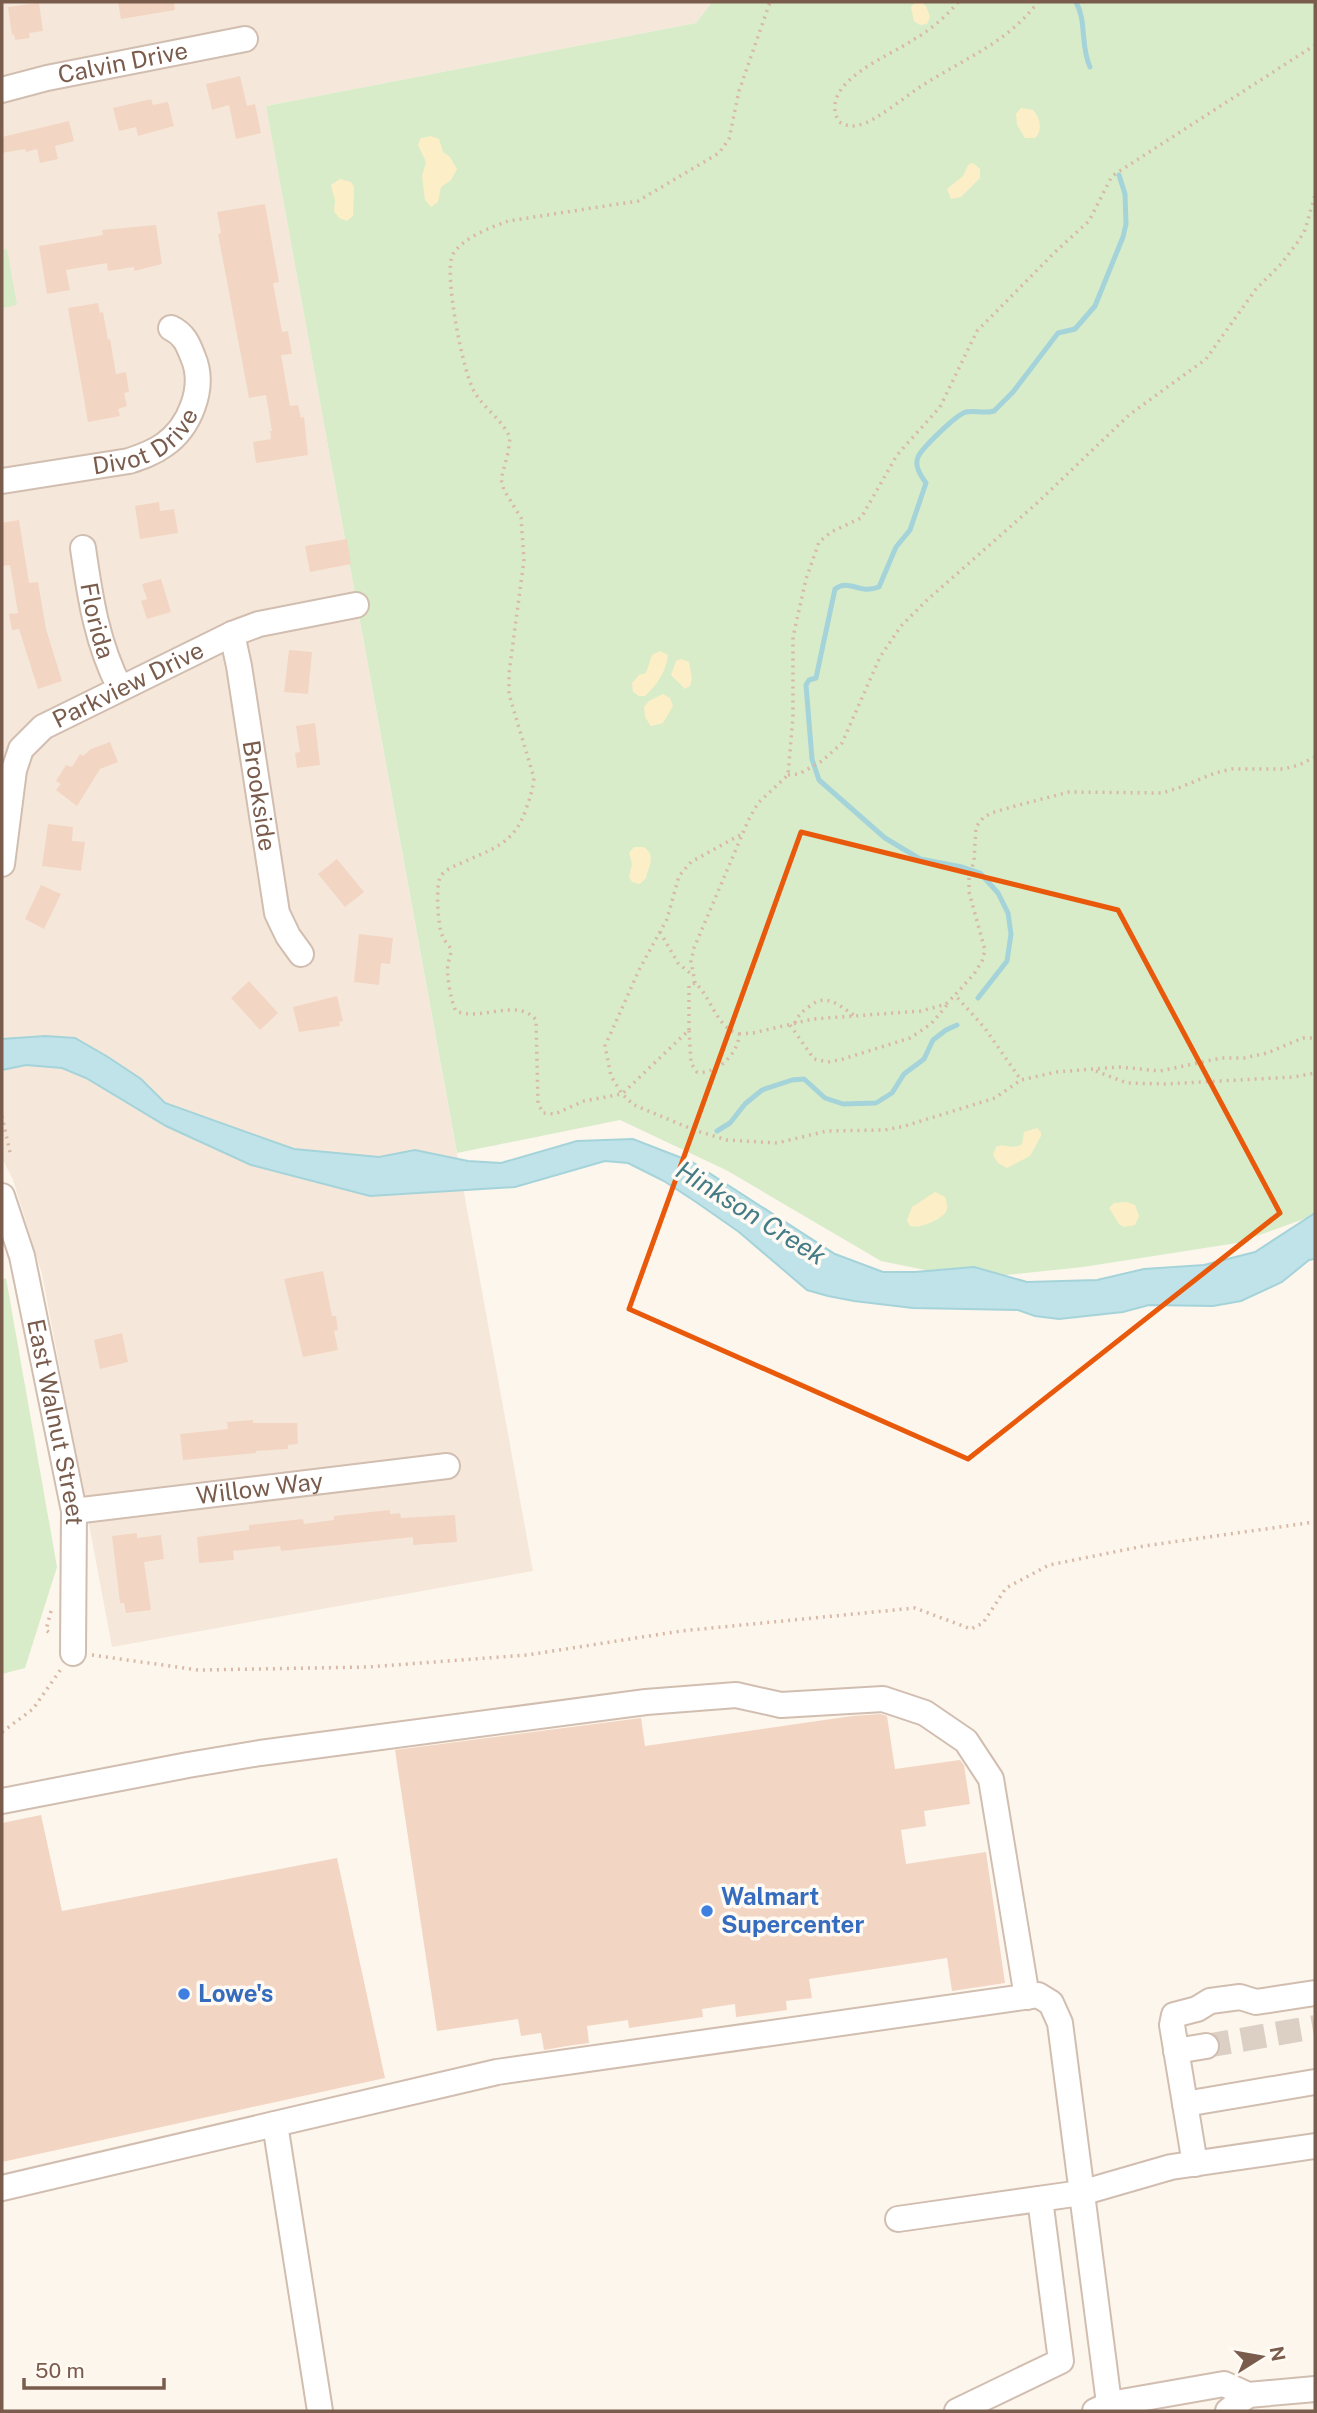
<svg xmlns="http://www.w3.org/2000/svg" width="1317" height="2413" font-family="'Public Sans',sans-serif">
	<rect width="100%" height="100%" fill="#fdf6ec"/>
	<!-- residential -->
	<polygon fill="#f5e8da" points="2,2 712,2 696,23 266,106 533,1571 112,1647 42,1274 13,1180 2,1158"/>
	<!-- green -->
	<g fill="#d8ecc9">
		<polygon points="712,2 1315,2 1315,1215 1237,1243 1083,1267 969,1279 881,1261 726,1170 620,1120 457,1153 266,106 696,23"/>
		<polygon points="7,249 17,305 2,308 2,250"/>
		<polygon points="6,1278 57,1567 25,1668 2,1674 2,1280"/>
	</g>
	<!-- sand -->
	<g fill="#fcefc7">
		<polygon points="916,2 921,2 926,6 930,17 927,24 920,25 914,21 911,7"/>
		<path d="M1021 108 1033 110C1040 117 1043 131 1035 138H1025L1017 125 1016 114Z"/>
		<polygon points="431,136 439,139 443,152 450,157 457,169 451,180 441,187 438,202 431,207 425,200 422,176 426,162 418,145 421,138"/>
		<polygon points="973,163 980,169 980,178 961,197 951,199 947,189 963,176 968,165"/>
		<polygon points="340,179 351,182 354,187 353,216 347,221 339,218 334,211 335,201 331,185"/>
		<path d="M660 651 668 655C666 672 657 685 645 696H639L633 692 632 683 639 675 646 673 652 655Z"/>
		<polygon points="681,659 689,662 692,679 690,686 685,689 671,675 676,661"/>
		<polygon points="663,694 670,698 673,706 663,723 651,726 645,717 644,707 649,701"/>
		<path d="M634 847H644C657 856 648 867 646 878L640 884 632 882 629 877 632 864 629 853Z"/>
		<path d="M1037 1128 1041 1132V1136L1030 1156 1007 1168 998 1163 993 1155 996 1147C1006 1142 1012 1151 1022 1144L1024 1132Z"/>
		<path d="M935 1192 945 1197C946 1200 948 1206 947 1209 945 1219 919 1229 910 1226L907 1220 912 1207Z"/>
		<polygon points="1127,1202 1135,1205 1139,1216 1135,1225 1124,1227 1119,1224 1109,1208 1114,1203"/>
	</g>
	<!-- water -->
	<polygon fill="#bfe3e8" stroke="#a5d3da" stroke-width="2" points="45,1036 75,1038 108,1057 141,1079 165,1103 294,1149 379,1157 415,1150 468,1161 501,1163 577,1141 633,1139 692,1162 835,1254 883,1272 915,1272 974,1267 1027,1282 1097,1280 1144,1269 1204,1265 1255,1252 1315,1213 1315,1259 1309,1260 1282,1282 1241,1301 1213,1306 1149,1305 1123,1312 1059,1319 1035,1316 1018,1310 913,1308 854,1301 828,1296 807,1290 739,1232 696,1202 664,1181 628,1163 605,1161 515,1187 370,1196 251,1165 166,1126 86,1078 62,1068 26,1065 2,1070 2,1039"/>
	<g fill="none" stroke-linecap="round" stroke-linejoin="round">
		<!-- stream -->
		<g stroke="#a5d3da" stroke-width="5">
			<path d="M1076 2C1087 22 1080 45 1090 67"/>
			<path d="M978 998 1007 961 1011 934 1008 913 998 893 980 873 962 867 920 859 885 838 819 780 812 759 806 685 809 680 816 678 835 589C850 578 858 595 879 587L896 547 910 530 926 483C921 476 914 466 918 457 922 448 957 414 966 412 975 410 984 414 994 411L1013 392 1058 333 1075 329 1095 306 1123 237 1126 224 1125 194 1119 175"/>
			<polyline points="717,1131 730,1123 745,1104 762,1090 792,1080 804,1079 825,1098 843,1104 876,1103 892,1093 904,1074 924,1059 933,1040 946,1030 957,1025"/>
		</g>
	</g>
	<!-- building -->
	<g fill="#f3d5c3">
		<polygon points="118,2 174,2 175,10 121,19"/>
		<polygon points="39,3 43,31 29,33 30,38 15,40 14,34 12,35 8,7"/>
		<polygon points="240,76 247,106 255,104 261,133 236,139 229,105 212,110 206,84"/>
		<polygon points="151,99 153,105 168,102 174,126 138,136 136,127 119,131 113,108"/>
		<polygon points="69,121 74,141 55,146 58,159 40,163 37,149 26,152 25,149 2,153 2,137"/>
		<polygon points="265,204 279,282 273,283 282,332 288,331 292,354 281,355 290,406 298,405 301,418 304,417 308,455 256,463 253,442 271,439 270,431 272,431 266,395 249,398 218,234 221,233 217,212"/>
		<polygon points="156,225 162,264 134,271 134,267 108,271 107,263 66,270 70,290 47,294 39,246 103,235 102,230"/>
		<polygon points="98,303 100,313 103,312 108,340 110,339 116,374 126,372 129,392 124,393 127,406 118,409 120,416 88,422 68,308"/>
		<polygon points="159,502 160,511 174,509 178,533 140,539 135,506"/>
		<polygon points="19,520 29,583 38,582 46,629 62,681 38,689 19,629 12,630 9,614 18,613 10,565 2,566 2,523"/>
		<polygon points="347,539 351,564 310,572 305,546"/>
		<polygon points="161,579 171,612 147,619 141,601 147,599 142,584"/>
		<polygon points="289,650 312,652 308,694 284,692"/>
		<polygon points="315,723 320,765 297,768 295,753 300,752 296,726"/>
		<polygon points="110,742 118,762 100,769 77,806 56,790 61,784 56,781 66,765 72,767 80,754 83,756 91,749"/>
		<polygon points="48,824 73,827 72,841 85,842 81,871 42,866"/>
		<polygon points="337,859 364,892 345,907 318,874"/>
		<polygon points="41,885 61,894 44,929 25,919"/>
		<polygon points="359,934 393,938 390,964 381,963 379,985 354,982"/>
		<polygon points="249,981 278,1013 260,1030 231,998"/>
		<polygon points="337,996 343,1021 339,1022 340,1026 299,1032 293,1007"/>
		<polygon points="323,1271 332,1316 336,1316 338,1330 334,1331 338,1350 303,1357 284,1279"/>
		<polygon points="122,1333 128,1362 100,1369 94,1340"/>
		<polygon points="253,1420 253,1423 297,1423 298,1444 288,1445 288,1449 256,1451 256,1453 183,1460 180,1434 228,1429 227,1422"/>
		<polygon points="390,1510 390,1514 400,1513 401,1518 455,1515 457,1542 413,1545 413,1537 281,1551 280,1546 233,1551 234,1560 199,1563 197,1537 249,1530 249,1525 303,1519 304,1524 334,1520 334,1516"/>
		<polygon points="137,1533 137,1538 161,1535 164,1559 144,1562 151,1610 126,1613 124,1603 120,1603 112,1536"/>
		<polygon points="881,1714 887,1716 895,1769 960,1760 964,1765 970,1804 924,1811 926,1826 901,1830 906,1864 986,1852 1005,1983 952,1991 947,1958 809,1979 812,1998 786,2001 787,2010 736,2017 735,2004 702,2009 703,2017 629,2028 628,2020 587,2026 589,2043 567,2046 544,2050 541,2033 521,2036 518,2019 437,2031 395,1750 641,1718 645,1746 852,1716"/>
		<polygon points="41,1815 62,1911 337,1858 385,2078 2,2162 2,1823"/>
	</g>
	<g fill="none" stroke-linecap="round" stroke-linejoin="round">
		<!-- minor-tunnel -->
		<polyline stroke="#dcd0c4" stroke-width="24" stroke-dasharray="24 12" stroke-linecap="butt" points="1206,2046 1315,2027"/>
		<defs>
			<g id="minor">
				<path id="s1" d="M2 90 47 78 245 39"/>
				<path id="s2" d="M2 481 129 461C141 457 153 453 164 445 190 427 206 387 193 357 188 344 184 334 171 328"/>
				<path id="s3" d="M83 548C90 597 97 644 120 688"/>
				<path id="s4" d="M232 634 239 666 277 913 288 936 301 954"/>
				<path id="s5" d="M2 864 14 770 21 749 43 727 232 634 259 624 356 605"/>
				<path id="s6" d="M2 1196 22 1256 74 1511 73 1653"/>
				<path id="s7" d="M74 1511 447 1466"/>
				<polyline points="2,1801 188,1765 260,1753 646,1702 736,1695 781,1705 883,1699 925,1713 966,1741 991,1779 1027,1997"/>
				<polyline points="1176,2051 1206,2046"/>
				<polyline points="1185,2104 1315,2082"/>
				<polyline points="275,2124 320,2411"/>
				<polyline points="1195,2164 1172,2025 1174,2015 1197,2009 1210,2001 1240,1997 1256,2002 1315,1993"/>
				<polyline points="2,2188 497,2072 1038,1995 1051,2003 1060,2023 1110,2411"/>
				<polyline points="898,2219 1081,2193 1171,2167 1315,2146"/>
				<polyline points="957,2411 1061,2361 1040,2199"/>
				<polyline points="1095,2411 1110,2404 1224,2384 1248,2395 1315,2389"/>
				<polyline points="1228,2411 1248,2395"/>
			</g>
		</defs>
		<!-- minor casing -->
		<use href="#minor" stroke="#d1beb0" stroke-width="28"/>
		<!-- path -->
		<g stroke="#d9b8a5" stroke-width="3.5" stroke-dasharray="2 5" stroke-linecap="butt">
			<path d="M958 2C946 17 930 30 913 40 888 57 817 83 839 122 848 127 855 127 865 123 879 118 905 97 920 87 963 59 1006 44 1038 2"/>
			<polyline points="1315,757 1299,765 1284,769 1232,769 1215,773 1181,787 1162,793 1069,792 1015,806 991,813 983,818 976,827 974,861 969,878 969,892 985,950 982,961 974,974 955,995 984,1027 1021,1080 1056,1072 1119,1067 1160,1071 1221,1058 1244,1058 1267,1053 1303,1038 1315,1038"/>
			<polyline points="788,775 799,774 822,761 842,743 880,657 901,626 926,601 1036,504 1129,415 1206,359 1256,289 1281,264 1297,243 1305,230 1315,195"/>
			<path d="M740 835 691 862 679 876 667 919 640 968 605 1046 611 1076 622 1094 584 1101 555 1114 543 1113 538 1103 536 1020C518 997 480 1022 456 1011 451 1002 446 974 448 964 449 958 452 955 450 948 448 943 443 940 442 935 438 926 435 883 441 876 446 868 460 864 468 860 498 847 515 841 526 809 530 798 533 789 534 778L509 694V673L524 560 521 518 504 490 501 479 508 453 510 438C503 420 483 408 474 391 463 373 443 271 453 254 464 237 490 228 508 221L638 201 719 153 729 139 739 91 770 2"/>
			<polyline points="660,932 678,963 691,974"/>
			<polyline points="695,983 691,961 694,948 748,821 758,803 788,775 793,716 793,637 806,579 819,542 831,532 861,518 897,455 940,407 977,331 1055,252 1089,221 1112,176 1315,45"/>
			<path d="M795 1023C798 1015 803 1011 810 1006 826 992 840 1006 855 1016"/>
			<polyline points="790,1025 814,1059 828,1062 843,1059 910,1038 931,1024 947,1005"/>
			<path d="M689 1030V985L695 983C711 996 716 1028 739 1034 739 1053 717 1075 697 1072L691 1063 689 1030 622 1094 634 1105 694 1130 727 1140 777 1143 827 1131 885 1130 905 1126 995 1098 1021 1080"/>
			<polyline points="739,1034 753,1033 813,1019 921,1011 946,1004 955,995"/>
			<polyline points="1096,1071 1127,1083 1164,1084 1294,1077 1315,1073"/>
			<polyline points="2,1116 11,1157"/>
			<polyline points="51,1611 46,1630 52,1635"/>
			<polyline points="92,1655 198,1670 368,1667 527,1655 681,1631 915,1608 971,1629 983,1623 1006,1588 1049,1565 1144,1546 1315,1522"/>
			<polyline points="2,1732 33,1709 61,1669"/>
		</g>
		<!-- minor -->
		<use href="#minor" stroke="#fff" stroke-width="24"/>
	</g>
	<!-- marked area -->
	<path fill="none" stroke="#e8590c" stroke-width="5" stroke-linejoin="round" d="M801 832 1118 910 1280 1213 968 1459 629 1309Z"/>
	<!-- markers -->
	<g fill="#3f7fe0" stroke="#fffaf3" stroke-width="2.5">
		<circle cx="707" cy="1911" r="7"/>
		<circle cx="184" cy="1994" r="7"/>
	</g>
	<g text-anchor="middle" stroke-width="7" stroke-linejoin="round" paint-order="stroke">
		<!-- street labels -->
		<g font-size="24" fill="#7a5c4d" stroke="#fffaf3">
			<text dy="8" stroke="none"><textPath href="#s1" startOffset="124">Calvin Drive</textPath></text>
			<text dy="8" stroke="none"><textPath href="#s2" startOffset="152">Divot Drive</textPath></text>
			<text dy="8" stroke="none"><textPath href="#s3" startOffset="74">Florida</textPath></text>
			<text dy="8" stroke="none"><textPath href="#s5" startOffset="243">Parkview Drive</textPath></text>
			<text dy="8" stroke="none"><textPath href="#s4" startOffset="164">Brookside</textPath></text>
			<text dy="8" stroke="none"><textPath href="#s6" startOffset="233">East Walnut Street</textPath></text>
			<text dy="8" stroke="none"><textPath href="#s7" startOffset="187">Willow Way</textPath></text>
		</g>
		<!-- shop labels -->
		<g font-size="24" font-weight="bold" fill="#366cbe" stroke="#fffaf3" text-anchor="start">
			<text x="721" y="1905">Walmart<tspan x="721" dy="28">Supercenter</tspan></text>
			<text x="198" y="2002">Lowe's</text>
		</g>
		<!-- water labels -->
		<g font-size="26" font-style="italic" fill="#437c86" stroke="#fffaf3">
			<text transform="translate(751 1213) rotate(32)" y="9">Hinkson Creek</text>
		</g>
	</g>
	<!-- border -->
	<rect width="1317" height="2413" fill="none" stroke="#7a5c4d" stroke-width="7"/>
	<!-- north arrow -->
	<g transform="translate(1261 2357) rotate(79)" stroke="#fffaf3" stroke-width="5" paint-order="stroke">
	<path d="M0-5L12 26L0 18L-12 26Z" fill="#7a5c4d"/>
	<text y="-10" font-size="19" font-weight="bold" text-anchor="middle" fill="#7a5c4d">N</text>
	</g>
	<!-- scale -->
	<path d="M24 2378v10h140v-10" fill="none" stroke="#7a5c4d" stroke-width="3.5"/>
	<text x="35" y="2378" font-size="21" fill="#7a5c4d" stroke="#fffaf3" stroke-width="5" paint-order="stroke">50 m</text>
</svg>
